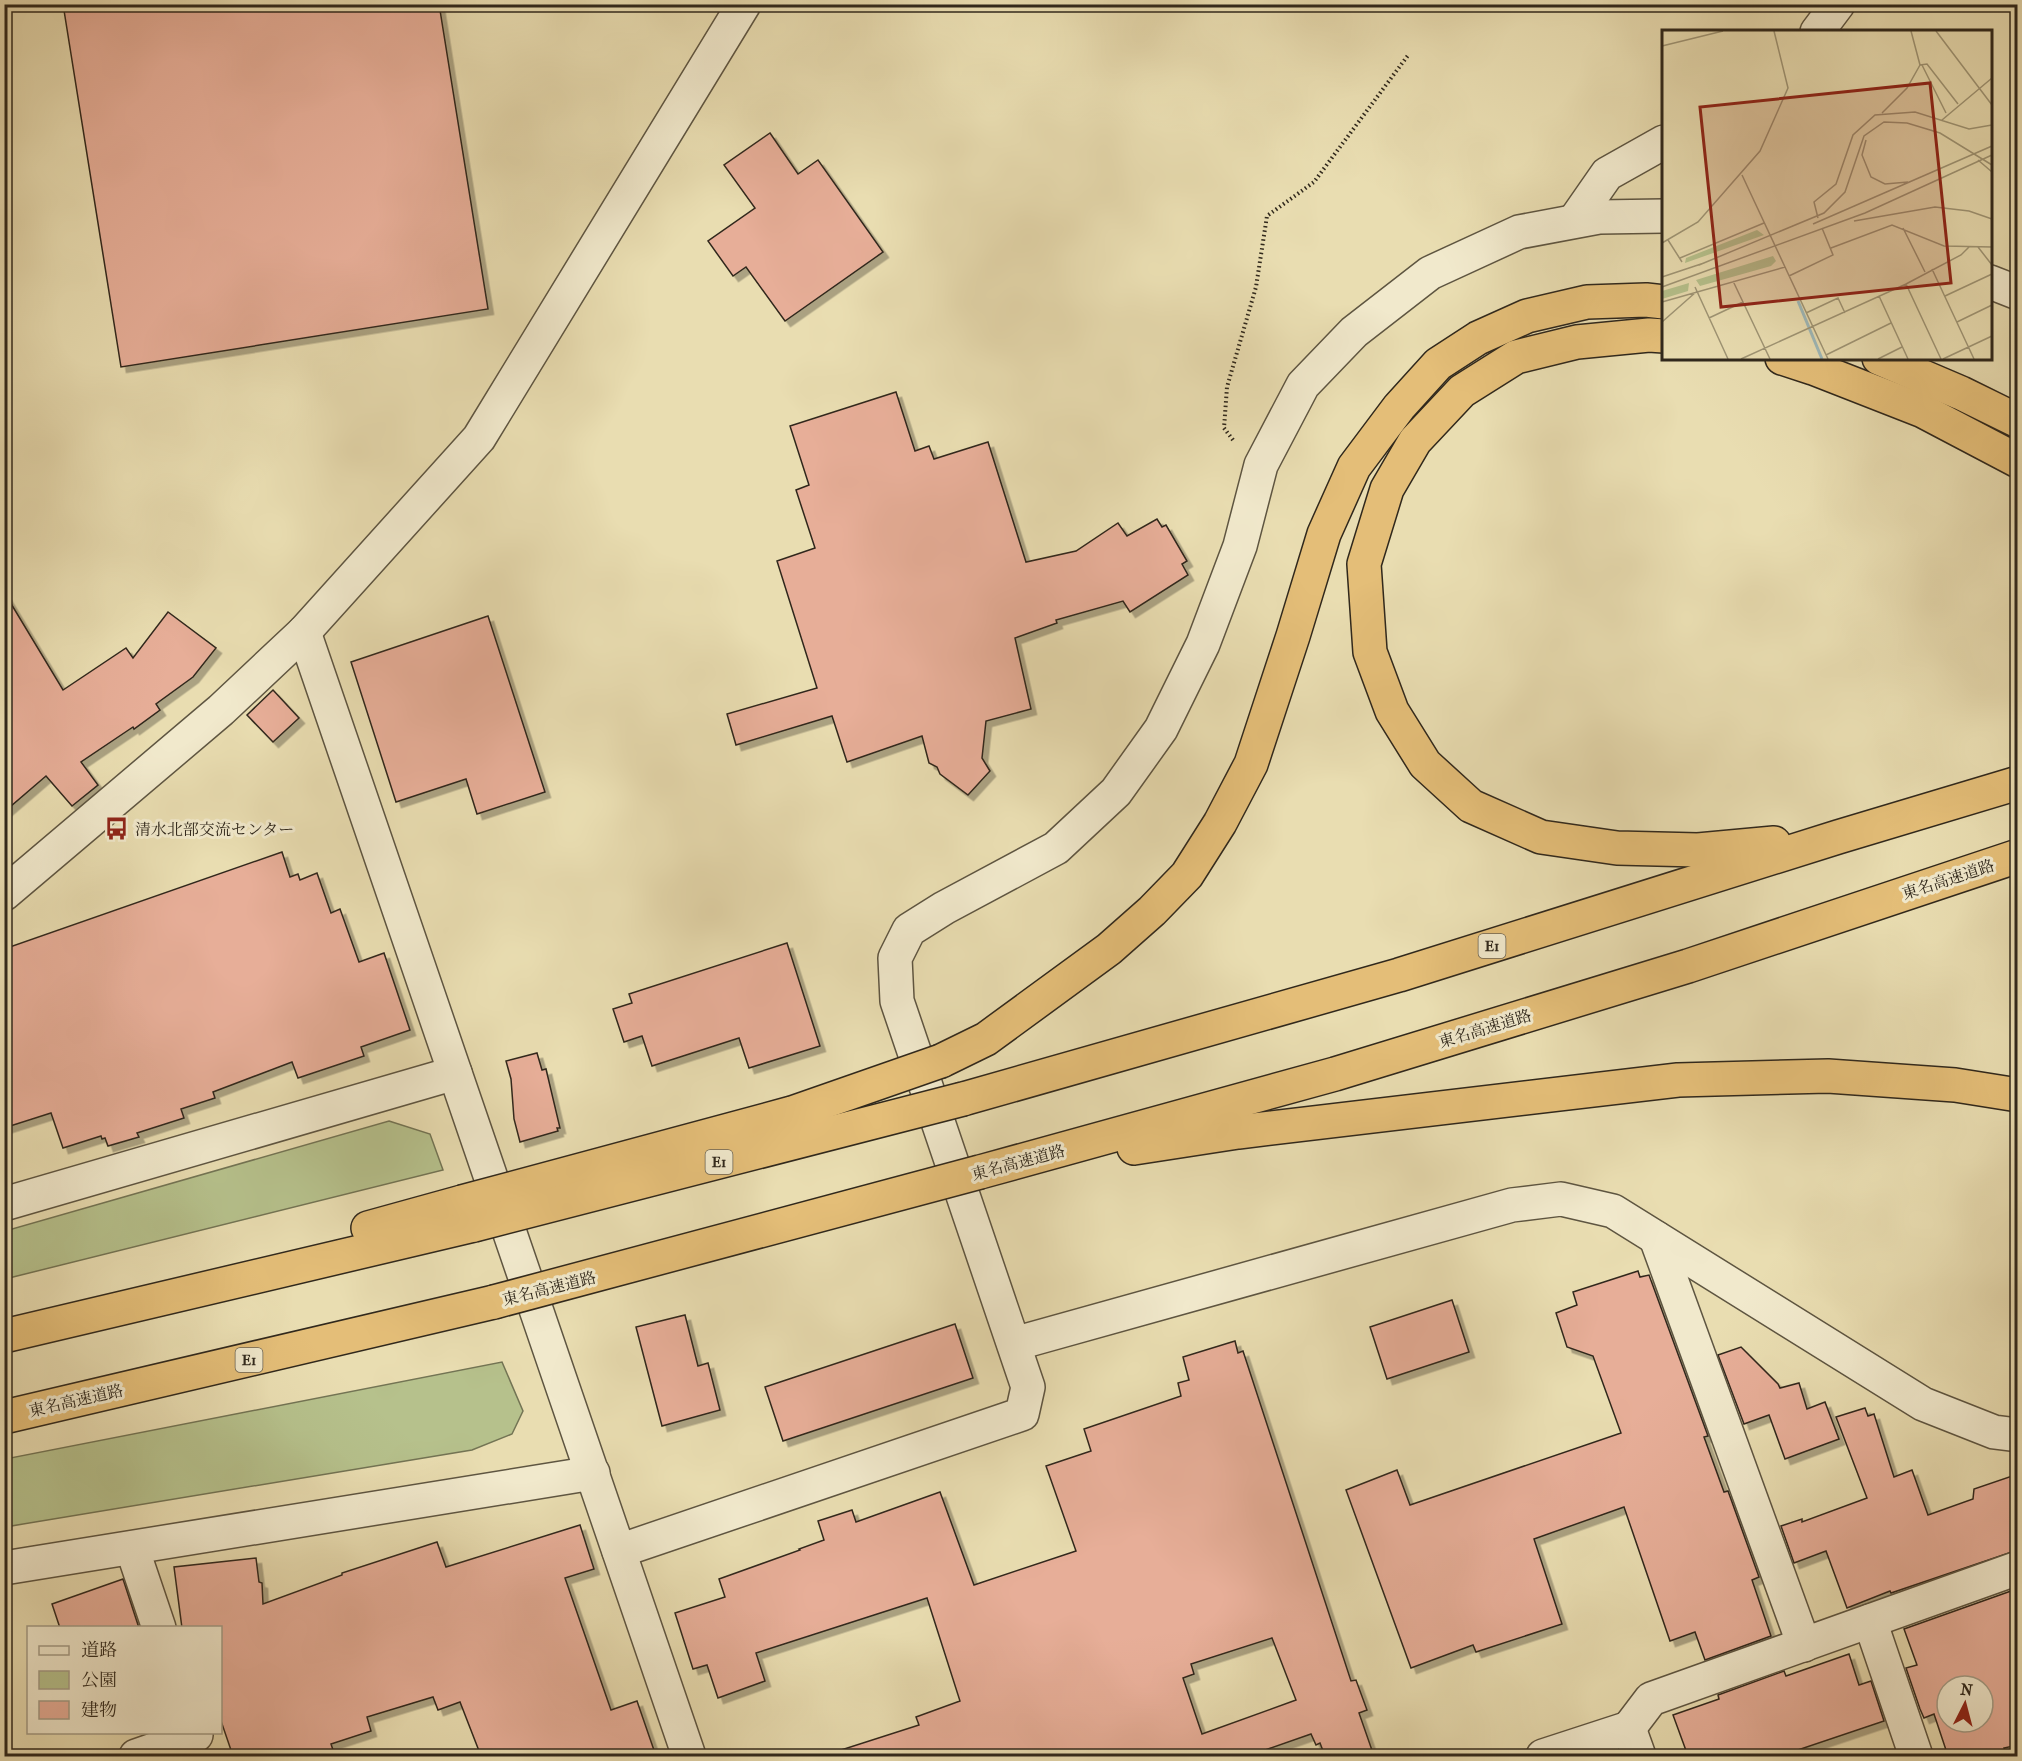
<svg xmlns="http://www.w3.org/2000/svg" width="2022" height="1761" font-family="'IM FELL French Canon','Noto Serif JP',serif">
	<defs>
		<filter id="shadow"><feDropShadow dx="5.5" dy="5.5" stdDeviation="0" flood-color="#0004"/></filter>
	</defs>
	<rect width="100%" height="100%" fill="#e9ddb1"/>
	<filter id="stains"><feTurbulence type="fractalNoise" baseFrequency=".00333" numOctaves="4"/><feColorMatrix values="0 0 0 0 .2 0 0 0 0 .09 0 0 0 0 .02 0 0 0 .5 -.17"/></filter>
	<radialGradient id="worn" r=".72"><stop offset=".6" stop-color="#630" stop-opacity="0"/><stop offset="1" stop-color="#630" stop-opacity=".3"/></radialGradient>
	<!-- green -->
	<g fill="#b6c18c" stroke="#737454" stroke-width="1.5">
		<polygon points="389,1121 430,1134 443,1170 5,1279 5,1231"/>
		<polygon points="502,1362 523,1411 512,1434 472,1450 5,1527 5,1459"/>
	</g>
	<!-- building -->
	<g fill="#e7ae98" stroke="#30281c" stroke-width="1.5" fill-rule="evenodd" filter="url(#shadow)">
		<polygon points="63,4 439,4 488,309 121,367"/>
		<polygon points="770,133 798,174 818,160 883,252 785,321 746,267 733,276 708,241 755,208 724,165"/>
		<polygon points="896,392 915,451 929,446 934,459 988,442 1026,562 1076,551 1118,523 1127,536 1157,519 1162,527 1166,525 1187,561 1182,564 1188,575 1130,612 1123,601 1056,620 1057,623 1015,638 1031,709 986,721 982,758 990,771 968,795 940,774 937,767 929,763 922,736 847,762 832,716 736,745 727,714 817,688 777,561 815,548 796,490 809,485 790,426"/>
		<polygon points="4,592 63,690 126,648 133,658 168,612 216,648 193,677 156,704 160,710 134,729 133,727 81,762 98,785 72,806 46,776 4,812"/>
		<polygon points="488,616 545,792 477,814 466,779 396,802 351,662"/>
		<polygon points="273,690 299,718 273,742 247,715"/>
		<polygon points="282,852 290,877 298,874 300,880 317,873 331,913 340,909 359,962 384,953 410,1030 361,1047 364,1056 298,1078 292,1062 213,1092 215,1098 181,1109 184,1118 137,1133 139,1137 108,1146 105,1138 102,1139 101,1136 63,1148 51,1113 4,1128 4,949"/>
		<polygon points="787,943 820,1046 749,1068 739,1038 652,1066 642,1036 624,1042 613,1009 632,1003 629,994"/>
		<polygon points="537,1053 542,1070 546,1069 560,1128 557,1128 558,1131 520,1142 514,1119 511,1079 506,1061"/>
		<polygon points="1638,1271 1640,1277 1649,1275 1708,1436 1704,1437 1724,1492 1728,1491 1759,1577 1752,1580 1771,1636 1705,1660 1695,1632 1670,1641 1624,1507 1534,1539 1562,1624 1476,1652 1473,1645 1411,1668 1346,1490 1397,1470 1410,1505 1621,1433 1593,1356 1567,1347 1556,1313 1577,1305 1573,1292"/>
		<polygon points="1452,1300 1469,1352 1387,1379 1370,1327"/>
		<polygon points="685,1315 698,1366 708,1363 720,1410 662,1426 636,1327"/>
		<polygon points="955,1324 973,1378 783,1441 765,1387"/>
		<path d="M1235 1341 1238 1353 1243 1351 1351 1681 1356 1680 1367 1710 1359 1713 1374 1756H1325L1320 1743 1316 1745 1311 1734 1248 1756H842L841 1750 919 1725 916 1717 960 1701 927 1598 756 1653 765 1681 718 1698 707 1665 693 1669 675 1613 725 1597 719 1579 800 1550 799 1549 824 1540 818 1521 852 1510 856 1522 940 1492 974 1585 1076 1551 1046 1466 1091 1451 1084 1429 1181 1396 1178 1383 1189 1380 1183 1357ZM1272 1638 1296 1700 1202 1734 1183 1678 1194 1674 1191 1664Z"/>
		<polygon points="1741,1347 1778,1384 1780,1388 1799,1383 1807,1409 1825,1402 1839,1439 1785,1459 1769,1415 1744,1424 1718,1355"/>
		<polygon points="1865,1408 1868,1416 1874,1414 1894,1477 1912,1470 1928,1515 1973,1499 1974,1489 2018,1474 2018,1550 1891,1593 1890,1591 1847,1608 1826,1551 1794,1563 1781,1526 1802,1519 1802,1522 1867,1498 1836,1417"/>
		<polygon points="580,1525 594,1569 565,1578 611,1710 637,1701 656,1756 481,1756 460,1702 438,1710 433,1697 367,1717 371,1731 331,1744 335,1756 233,1756 220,1718 220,1628 182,1628 174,1567 256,1558 259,1582 262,1583 263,1604 342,1575 342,1573 437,1542 446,1567"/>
		<polygon points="123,1579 139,1628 60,1628 52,1604"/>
		<path d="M2011 1591 2018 1610V1745L2004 1748 2007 1756H1948L1934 1714 1924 1718 1920 1709 1906 1668 1917 1665 1904 1629ZM1947 1686H1983V1722H1947Z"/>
		<polygon points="1849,1654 1859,1685 1871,1681 1884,1721 1780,1756 1688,1756 1673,1715 1719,1699 1718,1695 1784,1671 1786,1676"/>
	</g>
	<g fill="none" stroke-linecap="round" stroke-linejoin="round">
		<defs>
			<g id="minor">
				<polyline points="1817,32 1838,4"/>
				<polyline points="1575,220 1607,174 1664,142"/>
				<polyline points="1990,282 2018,293"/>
				<polyline points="4,1204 455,1073"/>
				<polyline points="1656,1238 1804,1645"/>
				<polyline points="1014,1344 1512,1205 1561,1199 1613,1211 1923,1404 1994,1432 2018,1435"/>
				<polyline points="132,1548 159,1628"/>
				<polyline points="619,1551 1022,1414 1028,1387 897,1001 895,958 909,930 944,908 1056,848 1116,792 1161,729 1203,644 1240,546 1261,465 1303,385 1354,332 1430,273 1519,232 1599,217 1664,216"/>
				<polyline points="4,1568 593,1473"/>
				<polyline points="1870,1621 1916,1756"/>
				<polyline points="1629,1728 1651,1699 2018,1568"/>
				<polyline points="136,1756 196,1735"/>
			</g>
			<g id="tertiary">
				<polyline points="304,632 689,1756"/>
				<polyline points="4,894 221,710 304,632 479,438 744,4"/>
				<polyline points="1543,1756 1629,1728 1639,1756"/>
			</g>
			<g id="motorway">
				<polyline points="1664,336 1649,335 1577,342 1516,357 1462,391 1415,441 1387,489 1364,564 1370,652 1392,711 1425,764 1471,806 1541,837 1617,848 1698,850 1774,843"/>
				<polyline points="1782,358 1813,368 1923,411 2018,461"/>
				<polyline points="1879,358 1961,393 2018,421"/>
				<polyline points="941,1061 986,1039 1109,949 1152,911 1187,875 1220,823 1251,764 1293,636 1324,534 1354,467 1399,407 1438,364 1478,338 1527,316 1587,302 1646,300 1664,302"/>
				<polyline points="963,1099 1399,975 1838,837 2018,783"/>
				<polyline points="1134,1148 1238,1132 1678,1080 1828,1076 1955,1085 2018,1095"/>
				<polyline points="980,1172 1335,1074 1688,966 2018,856"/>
				<polyline points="368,1228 462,1202"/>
				<polyline points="4,1336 474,1225"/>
				<polyline points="4,1417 494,1302"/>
			</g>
		</defs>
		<!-- minor casing -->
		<use href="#minor" stroke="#5e5541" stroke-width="36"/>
		<!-- tertiary casing -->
		<use href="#tertiary" stroke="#5e5541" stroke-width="36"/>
		<!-- motorway casing -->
		<use href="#motorway" stroke="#30281c" stroke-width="36"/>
		<!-- path -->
		<polyline stroke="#30281c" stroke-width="4" stroke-dasharray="1.5 3" stroke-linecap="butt" points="1233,440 1224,428 1227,387 1256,287 1267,216 1314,182 1409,54"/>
		<!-- minor -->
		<use href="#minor" stroke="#f1e9cc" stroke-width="33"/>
		<!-- tertiary -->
		<use href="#tertiary" stroke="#f1e9cc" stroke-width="33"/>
		<!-- motorway -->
		<use href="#motorway" stroke="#e4be78" stroke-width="33"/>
		<defs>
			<g id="motorway-bridge">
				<polyline points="462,1202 792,1113 941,1061"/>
				<polyline points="474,1225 963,1099"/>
				<polyline points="494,1302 980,1172"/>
			</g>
		</defs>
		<!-- motorway-bridge casing -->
		<use href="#motorway-bridge" stroke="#30281c" stroke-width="36" stroke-linecap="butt"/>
		<!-- motorway-bridge -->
		<use href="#motorway-bridge" stroke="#e4be78" stroke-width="33"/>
	</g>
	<!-- icons -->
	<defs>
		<symbol id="bus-bare" viewBox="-9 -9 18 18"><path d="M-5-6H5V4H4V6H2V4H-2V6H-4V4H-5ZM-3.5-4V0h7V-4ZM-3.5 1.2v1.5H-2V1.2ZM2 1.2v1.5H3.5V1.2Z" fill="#8f2418" stroke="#f1e9cc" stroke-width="2.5" paint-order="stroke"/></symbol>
	</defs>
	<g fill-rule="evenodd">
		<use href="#bus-bare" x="100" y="812" width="33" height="33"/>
	</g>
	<g text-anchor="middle" stroke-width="6" stroke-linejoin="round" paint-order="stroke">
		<!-- shield labels -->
		<g fill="#f1e9cc" stroke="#6a6251" stroke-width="1.5">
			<rect x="1478.5" y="934" width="27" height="24" rx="4.5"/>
			<rect x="705.5" y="1150" width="27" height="24" rx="4.5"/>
			<rect x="235.5" y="1348" width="27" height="24" rx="4.5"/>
		</g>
		<g font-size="15" font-weight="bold" fill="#30281c">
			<text x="1492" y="951">E1</text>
			<text x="719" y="1167">E1</text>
			<text x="249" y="1365">E1</text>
		</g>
		<!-- poi labels -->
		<g font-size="16" fill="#30281c" stroke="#f1e9cc" text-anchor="start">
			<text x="135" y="835">清水北部交流センター</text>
		</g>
		<!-- street labels -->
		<g font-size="16" fill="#30281c" stroke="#f1e9cc">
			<text transform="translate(1948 879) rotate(-18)" y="6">東名高速道路</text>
			<text transform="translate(1485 1028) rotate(-17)" y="6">東名高速道路</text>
			<text transform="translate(1018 1162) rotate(-15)" y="6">東名高速道路</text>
			<text transform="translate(549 1288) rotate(-14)" y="6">東名高速道路</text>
			<text transform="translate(76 1400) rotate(-13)" y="6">東名高速道路</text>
		</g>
	</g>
	<!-- overview -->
	<g transform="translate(1662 30)">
		<rect width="330" height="330" fill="#e9ddb1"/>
		<path d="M95 200 102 205 23 233 24 228ZM111 226 114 231 109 236 38 256 34 250ZM27 253 26 261 0 269V261Z" fill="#b6c18c"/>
		<path fill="none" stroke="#9eb8b8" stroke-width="3" d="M136 271 160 329"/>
		<path fill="none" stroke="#9f9575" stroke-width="1.5" d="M274 1 330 75M0 16 61 1M258 35 265 34 296 74M260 35 284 83M220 83 245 58 258 35 249 1M280 90 330 48M204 110 200 125 209 147 223 154 246 152M316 130 330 142M80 145 166 329M156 188 152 172 174 154 191 105 213 85 253 82 307 99 330 95M192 191 273 177 307 181 330 189M151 194 330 116M241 198 263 242M6 210 20 232M0 213 36 192 98 121 126 58 112 1M316 217 330 235M169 218 230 195 282 216 330 217M18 228 102 193M37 235 162 183 183 162 202 106 222 92 245 93 278 103 330 135M270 239 312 329M127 246 171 225 160 198M0 247 42 233M71 251 108 329M244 254 299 225 307 217M0 257 203 183 330 125M33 257 66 329M217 266 246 329M283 266 330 244M0 272 123 237M144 283 176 268 183 283M47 288 81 272M0 292 34 262M295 292 330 275M164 325 229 293M79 329 244 254 279 329M216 329 240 317M281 329 330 306"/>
		<path fill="#8f2418" fill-opacity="0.15" stroke="#8f2418" stroke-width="3" d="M268 53 289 253 59 277 38 77Z"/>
		<rect width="330" height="330" fill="none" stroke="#30281c" stroke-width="3"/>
	</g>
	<!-- margin -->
	<rect width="2022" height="1761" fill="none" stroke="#e9ddb1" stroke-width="24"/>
	<rect x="6" y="6" width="2010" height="1749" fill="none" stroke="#30281c" stroke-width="3"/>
	<rect x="12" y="12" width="1998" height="1737" fill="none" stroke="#30281c" stroke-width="1.5"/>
	<!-- legend -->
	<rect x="27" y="1626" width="195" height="108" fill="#f1e9cc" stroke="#a49c86" stroke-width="1.5"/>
	<rect x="39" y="1646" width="30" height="9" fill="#f1e9cc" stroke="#a49c86" stroke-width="1.5"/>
	<text x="81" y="1656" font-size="18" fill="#30281c">道路</text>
	<rect x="39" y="1671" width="30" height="18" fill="#b6c18c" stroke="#a49c86" stroke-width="1.5"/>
	<text x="81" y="1686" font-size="18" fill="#30281c">公園</text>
	<rect x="39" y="1701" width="30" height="18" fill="#e7ae98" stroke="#a49c86" stroke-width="1.5"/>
	<text x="81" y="1716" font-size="18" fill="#30281c">建物</text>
	<!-- north arrow -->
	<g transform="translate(1965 1704) rotate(6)"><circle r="28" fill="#f1e9cc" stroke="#a49c86" stroke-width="1.5"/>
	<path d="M0-4.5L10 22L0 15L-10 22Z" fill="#8f2418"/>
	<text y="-9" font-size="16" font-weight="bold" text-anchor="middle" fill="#30281c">N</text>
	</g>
	<rect width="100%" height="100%" filter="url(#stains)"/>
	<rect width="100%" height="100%" fill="url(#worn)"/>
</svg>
